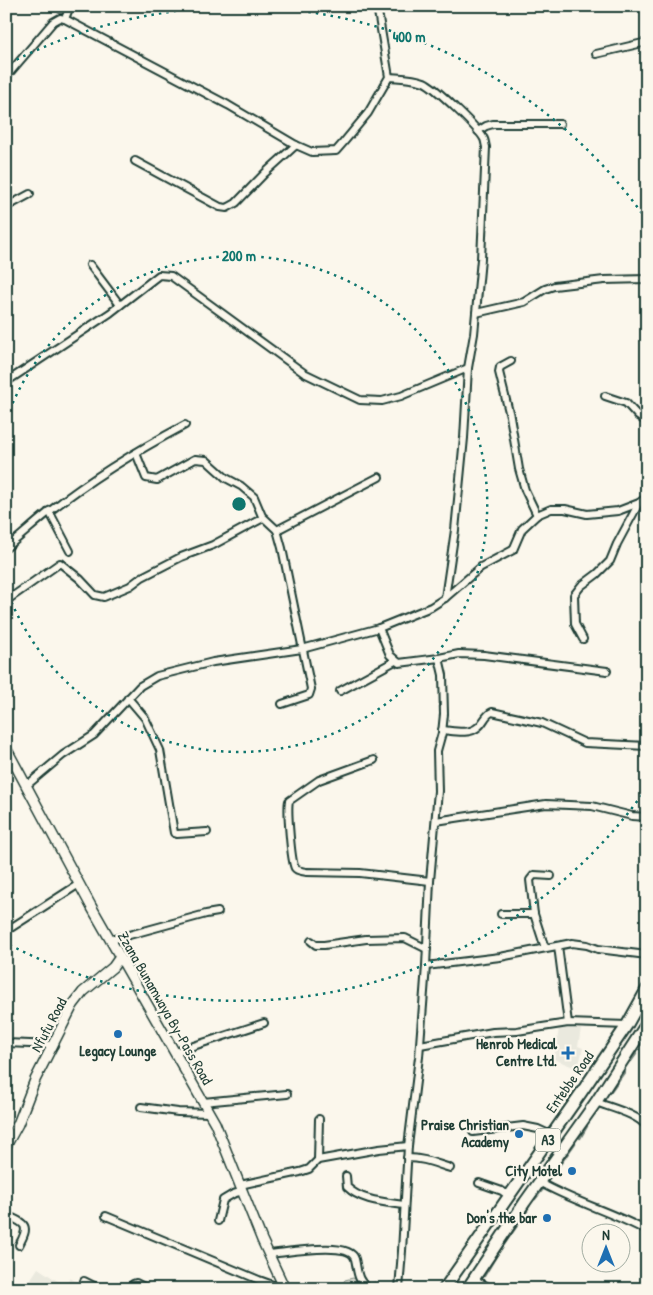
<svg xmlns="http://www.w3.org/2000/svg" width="653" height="1295" font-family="'Patrick Hand',sans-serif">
	<rect width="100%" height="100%" fill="#fbf7ec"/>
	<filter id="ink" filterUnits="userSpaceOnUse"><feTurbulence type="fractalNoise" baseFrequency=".02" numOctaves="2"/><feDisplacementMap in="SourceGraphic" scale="10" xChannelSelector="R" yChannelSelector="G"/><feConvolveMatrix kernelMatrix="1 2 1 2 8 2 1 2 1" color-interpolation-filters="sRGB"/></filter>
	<g filter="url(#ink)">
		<!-- built -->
		<g fill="#eae9de">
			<polygon points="559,1028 581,1029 578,1046 583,1048 578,1069 554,1059"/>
			<polygon points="38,1268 65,1286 70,1278 82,1285 81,1289 24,1289"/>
		</g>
		<!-- green -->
		<polygon fill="#dbdcd1" stroke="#7d8c82" points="353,1278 368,1284 375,1282 380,1289 345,1289 342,1284 345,1280"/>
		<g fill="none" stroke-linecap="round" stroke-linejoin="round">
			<!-- stream -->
			<g stroke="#74847b" stroke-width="2.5">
				<polyline points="642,1045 647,1045"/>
				<polyline points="631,1061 636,1054"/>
				<polyline points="610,1092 625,1071"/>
				<polyline points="580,1138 587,1126"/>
				<polyline points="558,1167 575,1143"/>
				<polyline points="535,1199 543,1189"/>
				<polyline points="484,1276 496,1256 527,1211"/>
			</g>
			<defs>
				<g id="minor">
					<polyline points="65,19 70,6"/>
					<polyline points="596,54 647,42"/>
					<polyline points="6,77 53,22 60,18 65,19 228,105 296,145 312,152 336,151 343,143 368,113 389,77 377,6"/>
					<path d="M389 77C400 78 413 78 424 82 434 86 479 129 484 139 485 141 485 144 486 147L481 259 474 334 468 368 464 438 455 530 445 598"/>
					<polyline points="478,131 486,126 493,124 560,124"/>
					<polyline points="135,161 220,207 227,208 236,203 265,173 296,145"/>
					<polyline points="6,207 30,194"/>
					<polyline points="90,265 120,305"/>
					<polyline points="476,313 524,302 545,289 554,286 604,280 647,279"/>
					<polyline points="511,361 500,367 499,372 510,416 519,469 525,490 537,515"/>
					<polyline points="6,382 110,313 159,275 171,276 304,373 360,400 382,401 401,396 468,368"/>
					<polyline points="605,396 626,403 638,416 647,422"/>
					<polyline points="136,453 146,478 157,480 195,459 206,460 226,478 241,486 254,497 262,516 277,530 282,548 311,689 309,695 282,704"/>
					<polyline points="49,511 70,551"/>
					<polyline points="277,530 379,477"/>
					<path d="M6 548C21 536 35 523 50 511 92 478 138 450 185 425"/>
					<polyline points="6,601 60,563 80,579 95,595 104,597 130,586 142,577 181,557 213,545 263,518"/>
					<polyline points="379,628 390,655 399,663 439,658 443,675 444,714 442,733 437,751 438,791 430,881 426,966 419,1057 408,1146 402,1251 399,1289"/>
					<polyline points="583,639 575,624 574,595 581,586 597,574 610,561 617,544 639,503"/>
					<polyline points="439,658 459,654 484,655 607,671"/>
					<polyline points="340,691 395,661"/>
					<polyline points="128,698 145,718 160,750 174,833 177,834 207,832"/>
					<path d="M442 730C454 731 469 735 478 727 484 723 485 715 492 712L542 723 585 743 647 746"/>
					<path d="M374 760 319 780 289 801C287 809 291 861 295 868 297 871 302 871 306 872L360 873 430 881"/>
					<polyline points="26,786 63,755 94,735 140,686 157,676 213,662 302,649 379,628 431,607 445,598 481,567 513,550 522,529 537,515 551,509 565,509 587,514 618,511 639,503 647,497"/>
					<polyline points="436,821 546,804 592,806 632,816 647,817"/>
					<polyline points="501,914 534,914"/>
					<polyline points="6,931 79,884"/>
					<polyline points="111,940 206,914 218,912"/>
					<polyline points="311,941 316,945 324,945 366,939 405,938 427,949"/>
					<polyline points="558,946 568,1023"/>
					<polyline points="545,948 534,914 530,880 534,875 551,876"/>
					<polyline points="426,966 500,957 572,943 587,945 598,949 647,955"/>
					<polyline points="6,1043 54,1045"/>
					<polyline points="420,1045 493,1032 517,1031 568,1023 627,1025"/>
					<polyline points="175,1052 264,1023"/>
					<polyline points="203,1102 287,1094"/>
					<path d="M596 1102C611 1108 638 1114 647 1127"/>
					<polyline points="141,1107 178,1112 209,1113"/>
					<polyline points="473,1132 523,1126 538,1129 551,1135"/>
					<path d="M407 1158C424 1158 434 1163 450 1168"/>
					<polyline points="318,1160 319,1119"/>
					<path d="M346 1176 347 1187C361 1201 385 1202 404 1205"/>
					<path d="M539 1182C574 1202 612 1212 647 1231"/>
					<polyline points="479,1183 502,1191 509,1196"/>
					<polyline points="240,1185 300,1172 309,1169 318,1160 379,1149 408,1146"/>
					<path d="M6 1215C26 1224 30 1225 19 1245"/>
					<polyline points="106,1216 259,1280 284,1289"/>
					<polyline points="218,1221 223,1200 233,1194 243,1191"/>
					<path d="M269 1254C285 1253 350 1240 355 1259 358 1271 356 1281 370 1289"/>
					<polyline points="474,1279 492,1289"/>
					<polyline points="84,1281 100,1289"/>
					<polyline points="129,1289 133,1284 136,1283 148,1289"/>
				</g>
				<g id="tertiary">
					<polyline points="6,748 91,906 215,1123 262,1240 285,1289"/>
					<polyline points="6,1146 18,1124 35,1080 73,1005 83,992 113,967 120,957"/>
				</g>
				<g id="primary">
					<polyline points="444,1289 581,1093 627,1025 647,989"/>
					<polyline points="467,1289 525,1202 596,1102 647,1023"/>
				</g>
			</defs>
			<!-- minor casing -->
			<use href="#minor" stroke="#1f3d34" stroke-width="10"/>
			<!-- tertiary casing -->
			<use href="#tertiary" stroke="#1f3d34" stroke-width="12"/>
			<!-- primary casing -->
			<use href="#primary" stroke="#1f3d34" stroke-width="14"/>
			<!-- minor -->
			<use href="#minor" stroke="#fbf7ec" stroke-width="6"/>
			<!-- tertiary -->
			<use href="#tertiary" stroke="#fbf7ec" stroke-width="9"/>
			<!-- primary -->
			<use href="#primary" stroke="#fbf7ec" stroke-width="10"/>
		</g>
	</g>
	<!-- distance rings -->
	<g fill="none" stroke="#0f766e" stroke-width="2.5" stroke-dasharray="2.5 5">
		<path d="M7 417A248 248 0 1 1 7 591"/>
		<path d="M646 789A497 497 0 0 1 10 945M10 63A497 497 0 0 1 646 219"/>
	</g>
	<!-- markers -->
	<g fill="#1f6fb2" stroke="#fbf7ec" stroke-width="2">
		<circle cx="118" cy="1034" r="5"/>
		<path d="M565.5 1045.5h5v5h5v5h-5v5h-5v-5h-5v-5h5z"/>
		<circle cx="519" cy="1134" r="5"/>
		<circle cx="572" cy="1171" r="5"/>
		<circle cx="547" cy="1218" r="5"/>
	</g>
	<g text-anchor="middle" stroke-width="4.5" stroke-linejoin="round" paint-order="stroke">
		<!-- shield labels -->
		<rect fill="#fbf7ec" stroke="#61756b" stroke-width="1" x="535.5" y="1128.5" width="25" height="23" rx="4"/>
		<g font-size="14" font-weight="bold" fill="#1f3d34">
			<text x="548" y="1145">A3</text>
		</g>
		<!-- street labels -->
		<g font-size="15" fill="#1f3d34" stroke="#fbf7ec">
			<text transform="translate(165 1008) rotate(60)" y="5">Zzana Bunamwaya By-Pass Road</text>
			<text transform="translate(49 1025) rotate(-62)" y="5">Nfufu Road</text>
			<text transform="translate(570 1082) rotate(-55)" y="5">Entebbe Road</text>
		</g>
		<!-- poi labels -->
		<g font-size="15" font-weight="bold" fill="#1f3d34" stroke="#fbf7ec" text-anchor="end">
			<text x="557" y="1049">Henrob Medical<tspan x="557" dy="17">Centre Ltd.</tspan></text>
			<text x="118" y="1056" text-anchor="middle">Legacy Lounge</text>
			<text x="509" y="1130">Praise Christian<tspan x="509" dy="17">Academy</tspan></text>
			<text x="562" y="1176">City Motel</text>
			<text x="537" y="1223">Don's the bar</text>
		</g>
	</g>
	<circle cx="239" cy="504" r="8" fill="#0f766e" stroke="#fbf7ec" stroke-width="2.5"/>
	<g font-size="15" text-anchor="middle" font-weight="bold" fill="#0f766e" stroke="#fbf7ec" stroke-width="4.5" stroke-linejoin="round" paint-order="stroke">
		<text x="409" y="42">400 m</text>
		<text x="239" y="261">200 m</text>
	</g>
	<!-- margin -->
	<rect width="653" height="1295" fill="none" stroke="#fbf7ec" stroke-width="25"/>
	<rect x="12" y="12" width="628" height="1270" fill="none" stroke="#1f3d34" stroke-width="2" filter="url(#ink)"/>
	<!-- north arrow -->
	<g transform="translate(606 1248)"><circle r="24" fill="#fbf7ec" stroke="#a3ada2"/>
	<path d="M0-4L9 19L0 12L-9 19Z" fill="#1f6fb2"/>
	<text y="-8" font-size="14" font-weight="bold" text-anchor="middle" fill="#1f3d34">N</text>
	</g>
</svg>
